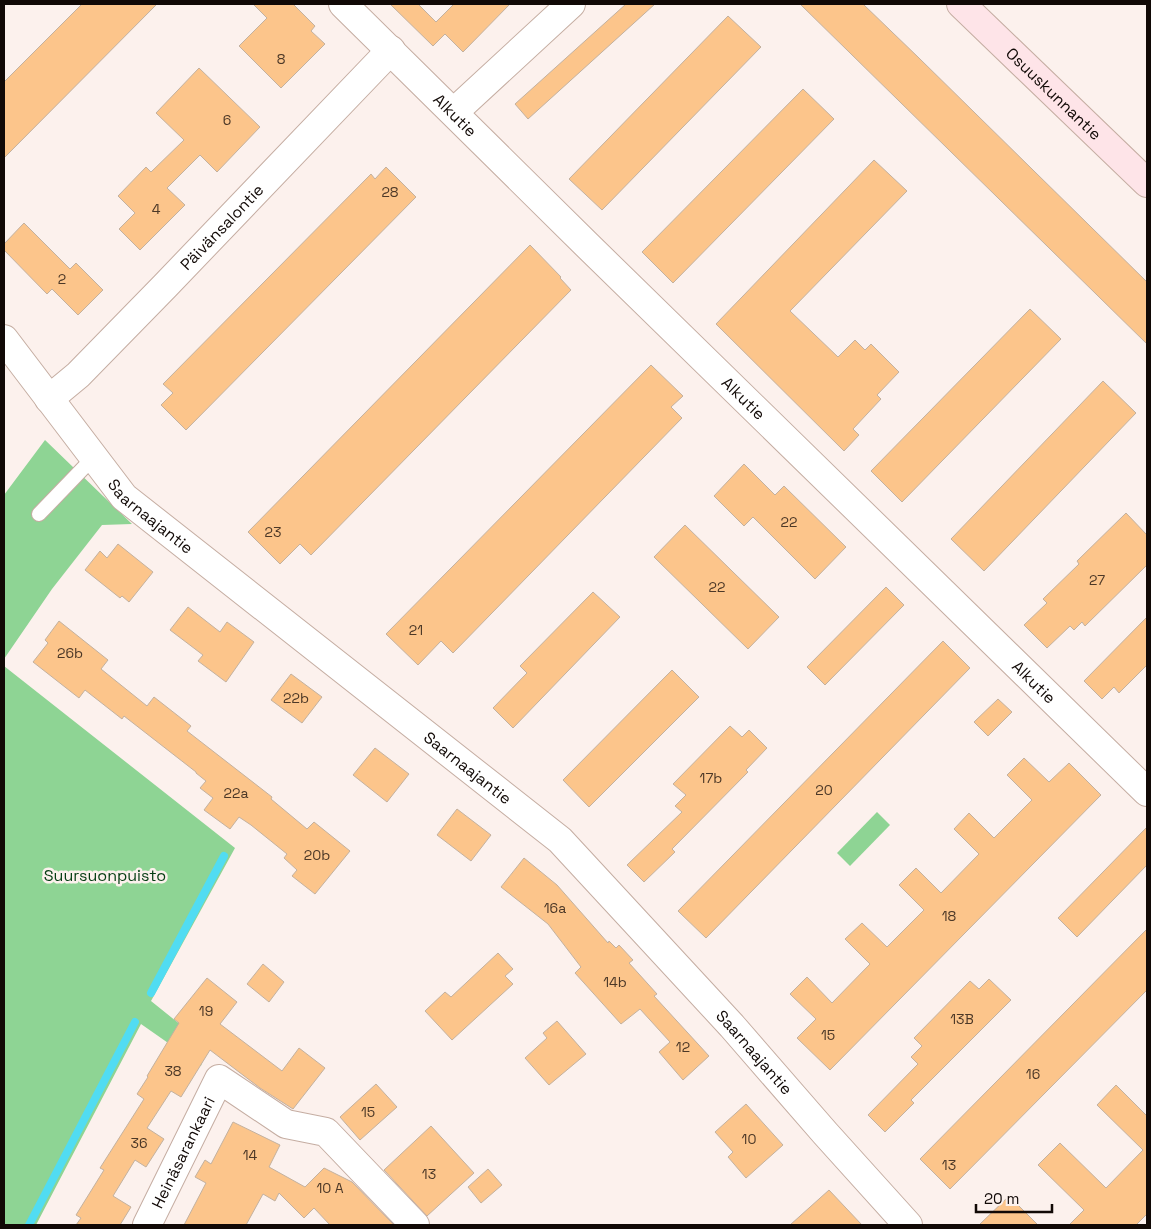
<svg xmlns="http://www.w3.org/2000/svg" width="1151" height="1229" font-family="'Space Grotesk',sans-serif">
	<rect width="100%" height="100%" fill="#fcf1ed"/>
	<!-- green -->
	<g fill="#8ed494">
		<polygon points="45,440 132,524 102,525 52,589 4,659 4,495"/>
		<polygon points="4,666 235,848 151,1001 207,1046 201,1066 141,1024 36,1225 4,1225"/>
		<polygon points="877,812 890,825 850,866 837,853"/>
	</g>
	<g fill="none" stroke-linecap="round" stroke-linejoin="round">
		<!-- stream -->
		<g stroke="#51dcf2" stroke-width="8">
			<polyline points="151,993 224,856"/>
			<polyline points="29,1225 135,1022"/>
		</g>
	</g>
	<!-- building -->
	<g fill="#fcc58b" stroke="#c3b19f">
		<polygon points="82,4 157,4 4,158 4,82"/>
		<polygon points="253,4 293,4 315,26 311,31 325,44 281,88 239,46 267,18"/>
		<polygon points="390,4 418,4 436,22 454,4 510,4 463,52 445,34 433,46"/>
		<polygon points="626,4 655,4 528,119 515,104"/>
		<polygon points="800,4 863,4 919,58 1147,282 1147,344"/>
		<polygon points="728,16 761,47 602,210 569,179"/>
		<polygon points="199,68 260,127 217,172 200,155 167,188 185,205 140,250 119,229 135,213 118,196 146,167 151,172 184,140 156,113"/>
		<polygon points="803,89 834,119 673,283 642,252"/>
		<polygon points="874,160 907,191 790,311 838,357 855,340 865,350 871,344 899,372 877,395 881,399 853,429 859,435 844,451 716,324"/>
		<polygon points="386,167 416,197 186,430 161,405 173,393 163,384 371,174 375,179"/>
		<polygon points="24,223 70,269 76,263 103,290 78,315 52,289 47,294 4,250 4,244"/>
		<polygon points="530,245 561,277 560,278 571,290 311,555 300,544 280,564 248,532"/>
		<polygon points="1030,309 1061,339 902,502 871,471"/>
		<polygon points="651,365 683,396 671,407 682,418 453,653 441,641 418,665 386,634"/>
		<polygon points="1103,381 1136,413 984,571 951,539"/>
		<polygon points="744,464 775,495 784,486 846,547 815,579 753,517 744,526 714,496"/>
		<polygon points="1126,513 1147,535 1147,565 1085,626 1082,622 1074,630 1070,626 1047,648 1024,625 1047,603 1043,599 1079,564 1077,561"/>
		<polygon points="685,525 779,617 748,649 654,557"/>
		<polygon points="118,544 153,572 129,602 122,596 120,598 85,570 100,551 107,558"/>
		<polygon points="886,587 904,605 825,685 807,667"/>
		<polygon points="593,592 620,617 513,728 493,708 527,673 520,666"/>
		<polygon points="188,607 220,632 227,622 254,642 226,682 198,661 203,655 170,630"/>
		<polygon points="1147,617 1147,665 1119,693 1114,687 1102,699 1084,681"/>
		<polygon points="59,621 108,660 101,669 147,706 154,697 191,726 187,731 272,797 271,799 307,829 314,822 350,851 315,894 292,876 297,870 284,858 287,854 251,825 239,817 230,829 204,810 213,798 200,788 206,781 196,773 196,772 124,716 122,719 85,690 79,698 33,662 48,643 45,640"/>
		<polygon points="943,641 970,668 706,938 678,911"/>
		<polygon points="672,670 699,697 589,807 563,780"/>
		<polygon points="291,674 322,697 302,723 271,700"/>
		<polygon points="998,699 1012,712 988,736 974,722"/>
		<polygon points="730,726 742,737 749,730 767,748 746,770 748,772 672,849 675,852 644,882 627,865 682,812 675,806 686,795 673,784"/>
		<polygon points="375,748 409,774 387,802 353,775"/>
		<polygon points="1024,758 1049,782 1069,763 1101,795 830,1070 797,1038 816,1019 790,994 807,977 832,1003 870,964 845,939 862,923 887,947 924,910 899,885 916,868 941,893 979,854 954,829 969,813 994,838 1032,800 1007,775"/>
		<polygon points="457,809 491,835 471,861 437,835"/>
		<polygon points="1147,827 1147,865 1077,937 1058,918"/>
		<polygon points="524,858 557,885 608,943 609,941 616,948 619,945 633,960 629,963 657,994 654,996 709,1056 683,1080 659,1052 670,1042 640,1009 621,1024 575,973 581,967 548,924 501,887"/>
		<polygon points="1147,929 1147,990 950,1189 920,1159"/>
		<polygon points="498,953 513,969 505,976 513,984 452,1040 425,1011 445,992 451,997"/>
		<polygon points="263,964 284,982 269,1002 247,984"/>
		<polygon points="207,978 237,1002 220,1024 282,1071 299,1048 325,1068 293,1109 260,1088 210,1050 181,1097 171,1091 147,1128 164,1139 146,1167 135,1160 113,1196 131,1207 120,1225 76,1225 81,1218 76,1215 104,1170 100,1168 144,1099 137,1094 148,1077 147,1076 179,1023 174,1019"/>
		<polygon points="989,979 1011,1000 911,1100 914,1103 885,1132 868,1115 918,1064 911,1057 922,1046 914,1038 970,981 979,989"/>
		<polygon points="557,1021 586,1054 549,1085 525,1058 547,1038 543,1033"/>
		<polygon points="376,1084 397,1107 360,1140 340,1117"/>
		<polygon points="1116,1085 1147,1116 1147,1214 1136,1225 1069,1225 1084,1210 1038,1165 1060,1143 1106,1188 1143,1150 1097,1105"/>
		<polygon points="746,1104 783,1145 746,1178 728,1157 733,1152 715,1132"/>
		<polygon points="233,1122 280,1145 269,1167 305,1187 324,1168 352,1182 394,1225 330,1225 314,1208 304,1218 279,1193 275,1201 263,1194 246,1225 184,1225 206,1183 195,1177 205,1160 211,1164"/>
		<polygon points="431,1126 474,1173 427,1216 384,1170"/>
		<polygon points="488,1169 502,1185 481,1203 468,1187"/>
		<polygon points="829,1190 862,1225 790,1225"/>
		<polygon points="1009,1196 1038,1225 979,1225"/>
	</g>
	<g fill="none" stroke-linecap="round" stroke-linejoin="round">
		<defs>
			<polyline id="lane" points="39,514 93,458"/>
			<g id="street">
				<path id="s1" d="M343 4 587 245 1147 792"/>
				<polyline points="454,112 571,4"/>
				<path id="s2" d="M4 339 124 497 560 840 732 1026 825 1133 908 1225"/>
				<path id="s3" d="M49 399 78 375 165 286 391 50"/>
				<path id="s4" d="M147 1225 219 1079 286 1124 326 1132 415 1225"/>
			</g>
			<g id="secondary">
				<path id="s5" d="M961 4 1147 183"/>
			</g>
		</defs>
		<!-- lane casing -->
		<use href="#lane" stroke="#c5ada2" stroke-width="16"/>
		<!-- street casing -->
		<use href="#street" stroke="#c5ada2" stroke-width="30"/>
		<!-- secondary casing -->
		<use href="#secondary" stroke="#c5ada2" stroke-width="30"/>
		<!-- lane -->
		<use href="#lane" stroke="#fff" stroke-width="14"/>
		<!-- street -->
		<use href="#street" stroke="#fff" stroke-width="28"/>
		<!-- secondary -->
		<use href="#secondary" stroke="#fee4e8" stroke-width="28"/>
	</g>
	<g text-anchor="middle" stroke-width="5" stroke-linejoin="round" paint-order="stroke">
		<!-- number labels -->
		<g font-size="14" fill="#4c3827">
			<text x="281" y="64">8</text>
			<text x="227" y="125">6</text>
			<text x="390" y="197">28</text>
			<text x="156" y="214">4</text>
			<text x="62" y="284">2</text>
			<text x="789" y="527">22</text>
			<text x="273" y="537">23</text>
			<text x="1097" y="585">27</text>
			<text x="717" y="592">22</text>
			<text x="416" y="635">21</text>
			<text x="70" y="658">26b</text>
			<text x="296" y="703">22b</text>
			<text x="711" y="783">17b</text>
			<text x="824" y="795">20</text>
			<text x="236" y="798">22a</text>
			<text x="317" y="860">20b</text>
			<text x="555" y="913">16a</text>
			<text x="949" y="921">18</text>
			<text x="615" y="987">14b</text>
			<text x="206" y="1016">19</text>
			<text x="962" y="1024">13B</text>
			<text x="828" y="1040">15</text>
			<text x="683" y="1052">12</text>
			<text x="173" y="1076">38</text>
			<text x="1033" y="1079">16</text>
			<text x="368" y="1117">15</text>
			<text x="749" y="1144">10</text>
			<text x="139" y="1148">36</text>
			<text x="250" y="1160">14</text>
			<text x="949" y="1170">13</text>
			<text x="429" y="1179">13</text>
			<text x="330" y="1193">10 A</text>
		</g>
		<!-- street labels -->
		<g font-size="16" fill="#110906" stroke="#fcf1ed">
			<text dy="6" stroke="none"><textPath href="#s5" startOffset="129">Osuuskunnantie</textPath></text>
			<text dy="6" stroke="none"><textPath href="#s1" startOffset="158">Alkutie</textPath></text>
			<text dy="6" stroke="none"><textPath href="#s3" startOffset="244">Päivänsalontie</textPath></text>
			<text dy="6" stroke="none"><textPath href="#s1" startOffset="562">Alkutie</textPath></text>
			<text dy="6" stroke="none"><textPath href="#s2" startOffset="231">Saarnaajantie</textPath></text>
			<text dy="6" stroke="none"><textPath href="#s1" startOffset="968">Alkutie</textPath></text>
			<text dy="6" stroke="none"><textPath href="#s2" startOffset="636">Saarnaajantie</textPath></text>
			<text dy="6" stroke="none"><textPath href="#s2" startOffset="1041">Saarnaajantie</textPath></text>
			<text dy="6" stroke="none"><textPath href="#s4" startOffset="81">Heinäsarankaari</textPath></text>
		</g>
		<!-- park labels -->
		<g font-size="16" fill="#033c11" stroke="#fcf1ed">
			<text x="105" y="881">Suursuonpuisto</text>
		</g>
	</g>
	<!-- border -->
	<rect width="1151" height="1229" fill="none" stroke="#110906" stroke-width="10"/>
	<!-- scale -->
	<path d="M976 1204v8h76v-8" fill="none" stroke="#110906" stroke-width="2.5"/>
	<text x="984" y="1204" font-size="15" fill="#110906" stroke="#fcf1ed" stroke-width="4" paint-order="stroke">20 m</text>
</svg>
